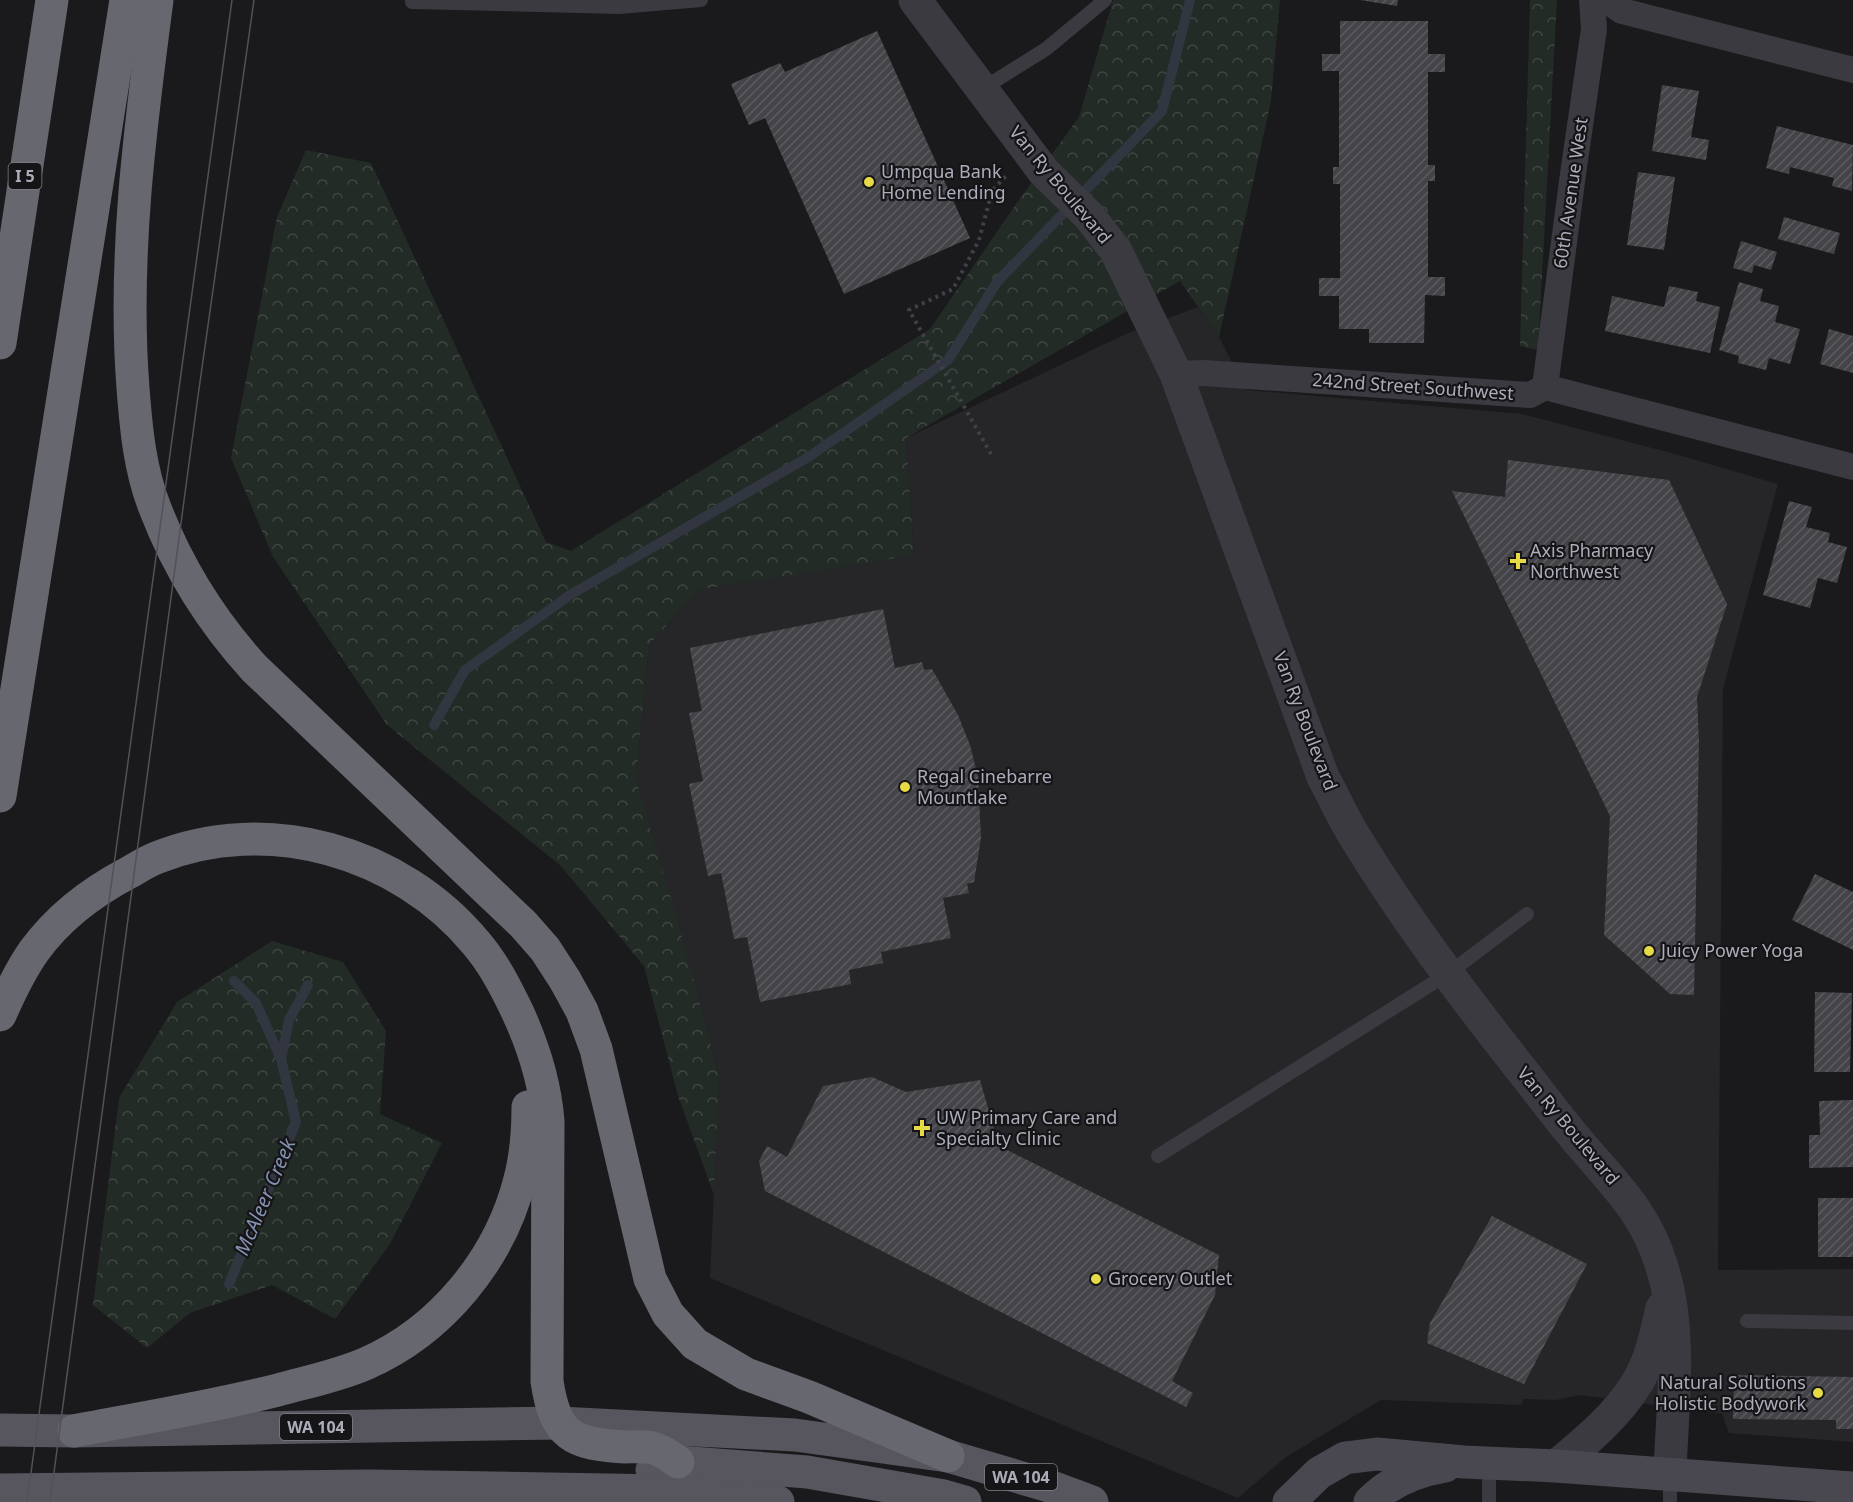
<svg xmlns="http://www.w3.org/2000/svg" width="1853" height="1502" font-family="'Noto Sans',sans-serif">
	<defs>
		<pattern id="forest-crowns" width="20" height="18" patternUnits="userSpaceOnUse" patternTransform="scale(1.5)"><rect width="20" height="18" fill="#232b26"/><path d="M2 6a3 3 0 1 1 6 0M12 15a3 3 0 1 1 6 0" fill="none" stroke="#404743"/></pattern>
		<pattern id="building-hatch" width="6" height="6" patternUnits="userSpaceOnUse" patternTransform="scale(1.5)"><rect width="6" height="6" fill="#444348"/><path d="M-1 1l2-2M0 6l6-6M5 7l2-2" fill="none" stroke="#5c5b60"/></pattern>
	</defs>
	<rect width="100%" height="100%" fill="#1a191b"/>
	<!-- built -->
	<polygon fill="#262528" points="1198,307 1219,337 1246,390 1522,414 1675,454 1778,484 1723,689 1718,1270 1853,1269 1853,1442 1729,1433 1722,1414 1580,1395 1556,1400 1523,1399 1522,1405 1381,1400 1286,1457 1238,1498 710,1278 719,1076 636,779 649,645 698,590 914,553 906,438 1128,333"/>
	<!-- forest -->
	<g fill="url(#forest-crowns)">
		<polygon points="1113,0 1280,0 1271,101 1219,337 1180,281 906,438 914,555 698,590 649,645 636,779 679,926 719,1076 714,1195 678,1096 644,966 561,866 387,725 273,557 231,458 277,217 306,150 371,163 546,542 571,551 930,329 1021,197 1079,117"/>
		<polygon points="1530,0 1557,0 1538,350 1520,346"/>
		<polygon points="272,941 343,962 386,1031 380,1114 442,1143 390,1244 335,1319 272,1285 190,1313 147,1348 93,1305 119,1098 177,1002"/>
	</g>
	<g fill="none" stroke-linecap="round" stroke-linejoin="round">
		<!-- stream -->
		<g stroke="#323640" stroke-width="10">
			<polyline points="434,725 465,670 570,595 810,456 948,360 997,282 1162,111 1190,0"/>
			<polyline points="281,1059 289,1020 308,985"/>
			<polyline points="229,1284 296,1122 281,1059 256,1003 234,981"/>
		</g>
	</g>
	<!-- building -->
	<g fill="url(#building-hatch)">
		<polygon points="1360,0 1398,0 1397,6"/>
		<polygon points="1340,21 1428,21 1428,54 1445,54 1445,72 1428,72 1428,165 1435,165 1435,181 1428,181 1428,277 1445,277 1445,296 1425,295 1424,343 1369,343 1369,329 1339,329 1339,296 1319,296 1319,278 1340,278 1340,184 1333,184 1333,167 1339,167 1339,71 1322,71 1322,54 1340,54"/>
		<polygon points="877,31 970,238 844,294 765,118 749,125 731,84 780,63 785,72"/>
		<polygon points="1662,85 1699,91 1691,137 1709,140 1706,160 1652,151"/>
		<polygon points="1777,126 1853,145 1852,191 1832,186 1834,178 1790,167 1789,174 1766,168"/>
		<polygon points="1638,172 1675,177 1664,250 1627,245"/>
		<polygon points="1784,217 1840,233 1834,254 1778,239"/>
		<polygon points="1741,241 1777,252 1771,270 1754,265 1752,273 1733,268"/>
		<polygon points="1739,282 1763,289 1760,301 1779,306 1775,322 1800,329 1790,364 1769,358 1766,370 1738,363 1739,356 1719,350"/>
		<polygon points="1669,286 1698,292 1696,301 1720,307 1710,353 1605,331 1612,296 1664,307"/>
		<polygon points="1829,329 1853,336 1853,373 1820,364"/>
		<polygon points="1508,460 1669,480 1727,604 1697,697 1699,742 1694,995 1670,994 1604,935 1610,816 1452,491 1505,497"/>
		<polygon points="1789,501 1812,507 1806,527 1830,533 1828,542 1847,547 1837,583 1818,578 1810,608 1763,595"/>
		<polygon points="883,609 895,668 922,662 924,670 932,669 958,715 970,745 978,777 981,838 974,882 967,884 969,893 943,898 951,938 881,952 883,963 849,970 851,984 760,1002 747,937 734,939 721,873 708,876 689,784 703,781 689,713 702,711 690,648"/>
		<polygon points="1815,874 1853,892 1853,950 1792,920"/>
		<polygon points="1815,992 1852,993 1850,1072 1814,1072"/>
		<polygon points="872,1077 906,1092 980,1080 999,1146 1219,1255 1215,1295 1172,1381 1193,1393 1186,1407 765,1191 759,1161 767,1146 787,1157 823,1086"/>
		<polygon points="1853,1100 1853,1167 1809,1168 1809,1135 1820,1135 1819,1101"/>
		<rect x="1818" y="1198" width="35" height="59"/>
		<polygon points="1492,1216 1587,1264 1524,1384 1427,1343 1430,1323"/>
		<polygon points="1734,1375 1853,1377 1853,1429 1836,1429 1836,1420 1733,1419"/>
	</g>
	<g fill="none" stroke-linecap="round" stroke-linejoin="round">
		<!-- path -->
		<polyline stroke="#404047" stroke-width="4" stroke-dasharray="3 4.5" stroke-linecap="butt" points="991,454 909,310 953,289 979,240 992,191 1006,176"/>
		<!-- service -->
		<g stroke="#3b3a40" stroke-width="14">
			<polyline points="412,0 412,2 619,7 701,0"/>
			<polyline points="982,89 1046,49 1105,0"/>
			<polyline points="1158,1156 1449,973 1527,914"/>
			<polyline points="1747,1321 1853,1323"/>
			<polyline points="1489,1462 1489,1502"/>
			<polyline points="1670,1502 1670,1474"/>
		</g>
		<!-- minor -->
		<g stroke="#3b3a40" stroke-width="26">
			<polyline points="1606,0 1622,11 1853,70"/>
			<polyline points="1176,374 1203,373 1530,395 1545,387 1853,467"/>
			<polyline points="1545,387 1573,174 1594,29 1592,0"/>
		</g>
		<!-- tertiary -->
		<g stroke="#3b3a40" stroke-width="33">
			<path d="M915 0 1044 172 1089 216 1116 251 1176 374 1323 777C1334 797 1343 818 1355 837 1405 919 1464 997 1524 1073 1543 1097 1562 1123 1583 1147 1617 1187 1646 1214 1662 1267 1683 1333 1672 1405 1670 1474"/>
			<path d="M1556 1466C1585 1442 1617 1416 1637 1383 1651 1360 1656 1334 1662 1308"/>
		</g>
		<!-- secondary -->
		<g stroke="#494850" stroke-width="33">
			<polyline points="1289,1502 1319,1473 1345,1458 1377,1454 1464,1462 1556,1466 1853,1488"/>
			<path d="M1370 1502C1390 1481 1416 1471 1445 1466"/>
		</g>
		<!-- primary -->
		<g stroke="#57565f" stroke-width="33">
			<polyline points="0,1430 74,1431 559,1423 795,1435 948,1456 1049,1486 1092,1502"/>
			<polyline points="652,1470 678,1462 807,1472 944,1496 965,1502"/>
			<polyline points="0,1490 370,1486 665,1491 778,1502"/>
		</g>
		<!-- motorway -->
		<g stroke="#676770" stroke-width="33">
			<path d="M157 0C140 128 123 259 133 388 136 428 140 471 155 508 178 568 212 622 255 669L523 924 545 949 565 980 582 1011 596 1049 650 1279 668 1314 695 1344 746 1374 809 1397 948 1456"/>
			<polyline points="0,343 52,0"/>
			<polyline points="0,796 126,0"/>
			<path d="M0 1015C10 992 20 971 34 951 58 918 92 892 128 873 137 868 146 862 156 858 267 813 400 851 476 943 494 964 506 988 518 1013 534 1048 545 1083 548 1121L547 1381C555 1436 572 1444 625 1447 634 1447 645 1446 653 1448 662 1450 671 1457 678 1462"/>
			<path d="M74 1431C142 1418 211 1407 278 1390 307 1382 337 1376 365 1364 441 1331 500 1259 520 1179 526 1156 528 1131 528 1107"/>
		</g>
		<!-- tram -->
		<g stroke="#525159" stroke-width="1.5">
			<polyline points="27,1502 232,0"/>
			<polyline points="50,1502 198,396 254,0"/>
		</g>
	</g>
	<!-- markers -->
	<g fill="#e6db46" stroke="#151416" stroke-width="2">
		<circle cx="869" cy="182" r="6"/>
		<path d="M1515 552h6v6h6v6h-6v6h-6v-6h-6v-6h6z"/>
		<circle cx="905" cy="787" r="6"/>
		<circle cx="1649" cy="951" r="6"/>
		<path d="M919 1119h6v6h6v6h-6v6h-6v-6h-6v-6h6z"/>
		<circle cx="1096" cy="1279" r="6"/>
		<circle cx="1818" cy="1393" r="6"/>
	</g>
	<g text-anchor="middle" stroke-width="4.5" stroke-linejoin="round" paint-order="stroke">
		<!-- shield labels -->
		<g fill="#151416" stroke="#7f7f89" stroke-width="1.5">
			<rect x="8.5" y="163" width="33" height="26" rx="4.5"/>
			<rect x="280" y="1414" width="72" height="26" rx="4.5"/>
			<rect x="985" y="1464" width="72" height="26" rx="4.5"/>
		</g>
		<g font-size="16" font-weight="bold" fill="#acadba">
			<text x="25" y="182">I 5</text>
			<text x="316" y="1433">WA 104</text>
			<text x="1021" y="1483">WA 104</text>
		</g>
		<!-- poi labels -->
		<g font-size="18" fill="#acadba" stroke="#151416" text-anchor="start">
			<text x="881" y="178">Umpqua Bank<tspan x="881" dy="21">Home Lending</tspan></text>
			<text x="1530" y="557">Axis Pharmacy<tspan x="1530" dy="21">Northwest</tspan></text>
			<text x="917" y="783">Regal Cinebarre<tspan x="917" dy="21">Mountlake</tspan></text>
			<text x="1661" y="957">Juicy Power Yoga</text>
			<text x="936" y="1124">UW Primary Care and<tspan x="936" dy="21">Specialty Clinic</tspan></text>
			<text x="1108" y="1285">Grocery Outlet</text>
			<text x="1806" y="1389" text-anchor="end">Natural Solutions<tspan x="1806" dy="21">Holistic Bodywork</tspan></text>
		</g>
		<!-- street labels -->
		<g font-size="18" fill="#acadba" stroke="#151416">
			<text transform="translate(1060 185) rotate(50)" y="6">Van Ry Boulevard</text>
			<text transform="translate(1571 193) rotate(-82)" y="6">60th Avenue West</text>
			<text transform="translate(1413 387) rotate(4)" y="6">242nd Street Southwest</text>
			<text transform="translate(1305 721) rotate(69)" y="6">Van Ry Boulevard</text>
			<text transform="translate(1568 1126) rotate(50)" y="6">Van Ry Boulevard</text>
		</g>
		<!-- water labels -->
		<g font-size="20" font-style="italic" fill="#8692b2" stroke="#151416">
			<text transform="translate(265 1197) rotate(-67)" y="7">McAleer Creek</text>
		</g>
	</g>
</svg>
